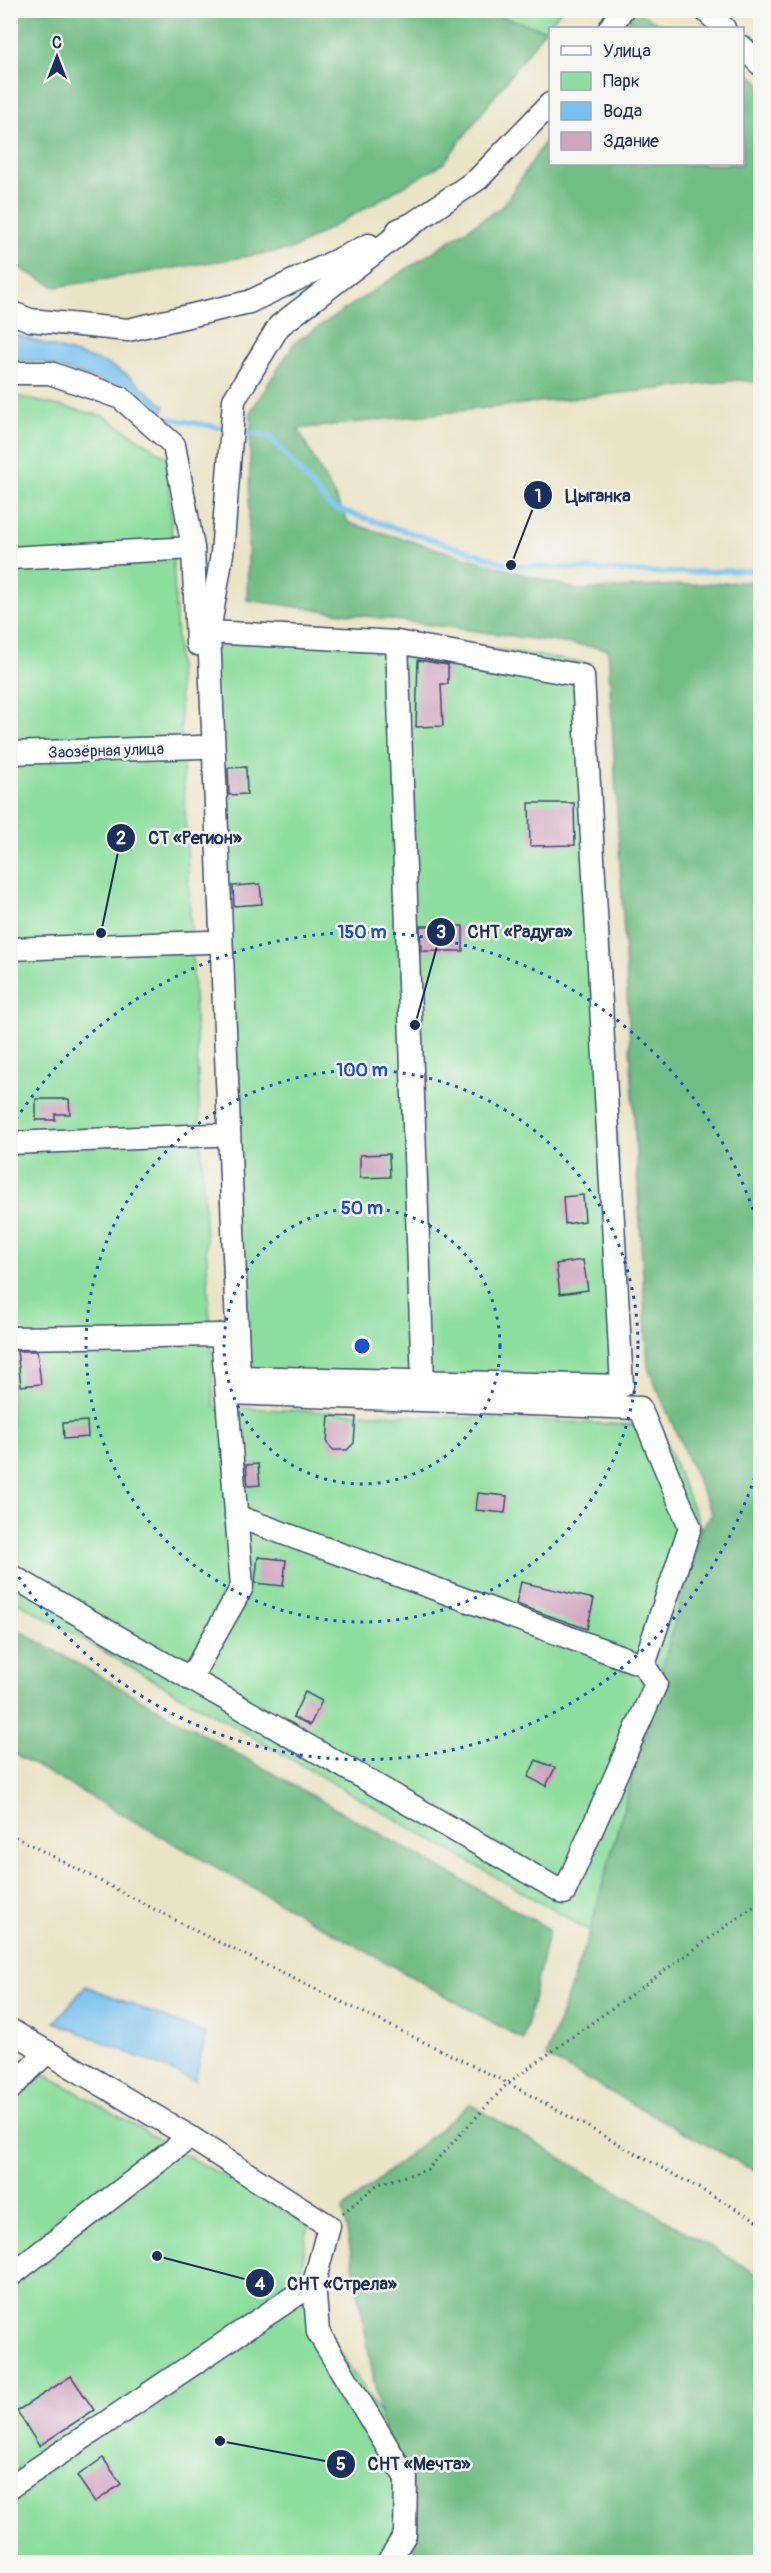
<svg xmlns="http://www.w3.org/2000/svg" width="771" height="2573" font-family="Pangolin,sans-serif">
	<rect width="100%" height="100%" fill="#f6f6f2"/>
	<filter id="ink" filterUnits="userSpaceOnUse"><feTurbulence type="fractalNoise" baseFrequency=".0167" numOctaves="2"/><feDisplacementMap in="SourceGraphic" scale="12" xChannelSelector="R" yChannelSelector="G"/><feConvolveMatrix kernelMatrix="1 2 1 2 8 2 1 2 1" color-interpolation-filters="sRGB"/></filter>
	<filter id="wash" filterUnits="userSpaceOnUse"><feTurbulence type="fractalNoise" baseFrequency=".008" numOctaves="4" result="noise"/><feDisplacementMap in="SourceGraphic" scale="24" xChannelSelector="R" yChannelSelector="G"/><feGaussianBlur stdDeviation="1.35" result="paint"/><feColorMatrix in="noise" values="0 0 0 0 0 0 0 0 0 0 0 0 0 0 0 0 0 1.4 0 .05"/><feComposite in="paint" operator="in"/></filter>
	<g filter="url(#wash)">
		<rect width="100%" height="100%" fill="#eae4c6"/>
		<!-- green -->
		<g fill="#8dde9e" stroke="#54867e" stroke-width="1.5">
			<polygon points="481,11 560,11 545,30"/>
			<polygon points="11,395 104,416 168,458 214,1407 659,1426 701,1528 590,1931 11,1598"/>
			<polygon points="204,624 398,634 591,664 631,1397 232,1387"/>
			<polygon points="10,2054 308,2225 299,2288 380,2414 419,2562 11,2562"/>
		</g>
		<!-- forest -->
		<g fill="#72bd85" stroke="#467672" stroke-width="1.5">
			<polygon points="631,10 636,11 667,28 619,28"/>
			<polygon points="481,11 545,30 443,164 293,249 56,287 11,264 11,11"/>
			<polygon points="743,71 760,82 760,383 739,380 298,429 349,523 578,590 760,581 760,2174 546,2057 590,1931 701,1528 712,1514 648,1368 608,649 247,600 251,411 295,342 503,206 550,134 550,164 742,164"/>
			<polygon points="11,1626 549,1929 524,2040 11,1752"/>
			<polygon points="470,2104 760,2276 760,2562 419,2562 380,2414 343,2209"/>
		</g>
		<!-- water -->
		<g fill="#77c0ef" stroke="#4978a6" stroke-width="1.5">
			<polygon points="10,333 105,363 126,374 165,406 161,417 149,413 125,389 42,362 11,359"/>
			<polygon points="86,1986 206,2034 195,2081 55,2022"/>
		</g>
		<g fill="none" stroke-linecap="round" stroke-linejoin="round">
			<!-- stream -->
			<g stroke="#77c0ef" stroke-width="5">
				<polyline points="156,412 161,417 228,429"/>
				<polyline points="237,431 270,437 330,507 511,565 660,573 760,570"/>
			</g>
		</g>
		<g id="blocks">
			<!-- building -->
			<g fill="#d0a5bf">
				<polygon points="418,660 448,665 448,684 441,684 443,726 416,727"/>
				<polygon points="246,767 247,794 229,795 228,768"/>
				<polygon points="529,803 574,803 575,845 530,846"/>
				<polygon points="260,884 262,904 234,906 233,886"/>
				<polygon points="420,926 463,926 463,951 421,951"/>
				<polygon points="36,1099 69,1099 70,1114 55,1114 55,1120 36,1120"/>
				<polygon points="389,1154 390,1177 360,1178 360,1155"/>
				<polygon points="583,1195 585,1221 565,1224 563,1197"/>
				<polygon points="583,1260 588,1290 560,1294 556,1264"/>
				<polygon points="17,1351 37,1351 41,1384 21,1386"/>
				<polygon points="329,1416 356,1417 354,1443 347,1450 333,1450 327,1443"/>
				<polygon points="87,1421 88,1437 64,1439 63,1423"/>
				<polygon points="258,1464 260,1485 248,1486 246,1465"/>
				<polygon points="478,1493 507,1496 505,1513 476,1510"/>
				<polygon points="258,1557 286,1560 283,1586 255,1583"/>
				<polygon points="521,1582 594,1599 587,1629 516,1604"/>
				<polygon points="305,1692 322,1701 310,1725 293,1717"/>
				<polygon points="536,1760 555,1768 546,1786 528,1777"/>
				<polygon points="71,2376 94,2410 39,2446 17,2411"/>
				<polygon points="103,2458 121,2484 95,2502 77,2476"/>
			</g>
		</g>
	</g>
	<g filter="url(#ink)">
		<use href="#blocks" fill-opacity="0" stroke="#3a4a6e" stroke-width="1.5"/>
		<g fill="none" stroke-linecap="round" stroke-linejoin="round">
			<defs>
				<g id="minor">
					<polyline points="705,10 724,28"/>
					<polyline points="610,28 622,10"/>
					<polyline points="742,47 760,64"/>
					<polyline points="398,230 412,224 478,179 550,104"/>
					<polyline points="10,312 30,320 128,330 249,302 369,245"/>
					<polyline points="10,373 50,373 121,398 174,445 193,548 197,644"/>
					<polyline points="10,558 193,548"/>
					<polyline points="209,632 397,642 583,676 622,1386 239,1377 209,632 222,554 234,400 279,326 412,224"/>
					<polyline points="397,642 423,1382"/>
					<polyline points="10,753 201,747"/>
					<polyline points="10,949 208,942"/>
					<polyline points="10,1143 215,1135"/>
					<polyline points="10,1338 222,1335 242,1587 190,1679"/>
					<polyline points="227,1393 640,1408 690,1527 644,1665"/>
					<polyline points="10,1575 564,1893 656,1684 644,1665 236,1516"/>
					<polyline points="10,2030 190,2137 329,2226 314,2283 318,2332 406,2478 405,2535 388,2562"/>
					<polyline points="10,2089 47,2052"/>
					<polyline points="10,2276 190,2137"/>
					<polyline points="10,2487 314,2283"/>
				</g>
			</defs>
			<!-- minor casing -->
			<use href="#minor" stroke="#3a4a6e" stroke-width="25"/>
			<!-- path -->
			<g stroke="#3a4a6e" stroke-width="3" stroke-dasharray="1.5 4.5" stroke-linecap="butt">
				<polyline points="10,1834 202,1934 508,2083 760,2222"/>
				<polyline points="343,2213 378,2184 427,2170 508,2083 760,1902"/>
			</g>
			<!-- minor -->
			<use href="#minor" stroke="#fff" stroke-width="22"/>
		</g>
	</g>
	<!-- distance rings -->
	<g fill="none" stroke="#1d4ed8" stroke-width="3" stroke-dasharray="3 6">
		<circle cx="362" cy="1346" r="138"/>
		<circle cx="362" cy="1346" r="276"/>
		<path d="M760 1460A414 414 0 0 1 11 1565M11 1127A414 414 0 0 1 760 1232"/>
	</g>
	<g text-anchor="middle" stroke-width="5" stroke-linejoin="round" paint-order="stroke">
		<!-- street labels -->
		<g font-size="16" fill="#1b2f5e" stroke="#f6f6f2">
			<text transform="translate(106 750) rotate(-2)" y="6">Заозёрная улица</text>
		</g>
	</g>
	<circle cx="362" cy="1346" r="9" fill="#1d4ed8" stroke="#f6f6f2" stroke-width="3"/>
	<g font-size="18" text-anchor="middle" font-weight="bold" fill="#1d4ed8" stroke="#f6f6f2" stroke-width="5" stroke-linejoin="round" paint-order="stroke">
		<text x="362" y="938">150 m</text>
		<text x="362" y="1076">100 m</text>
		<text x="362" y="1214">50 m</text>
	</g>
	<!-- callouts -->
	<path fill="none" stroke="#1b2f5e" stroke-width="2" d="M511 565L538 495M101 933L121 838M415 1025L441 932M157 2256L260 2283M220 2441L341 2464"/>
	<g fill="#1b2f5e" stroke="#f6f6f2" stroke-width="2">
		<circle cx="511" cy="565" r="6"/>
		<circle cx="101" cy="933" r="6"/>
		<circle cx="415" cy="1025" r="6"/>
		<circle cx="157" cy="2256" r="6"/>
		<circle cx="220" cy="2441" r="6"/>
		<circle cx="538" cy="495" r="15"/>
		<circle cx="121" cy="838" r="15"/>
		<circle cx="441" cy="932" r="15"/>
		<circle cx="260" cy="2283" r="15"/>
		<circle cx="341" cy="2464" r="15"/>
	</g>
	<g font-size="18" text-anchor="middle" font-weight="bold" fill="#fff">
		<text x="538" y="502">1</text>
		<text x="121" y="844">2</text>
		<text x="441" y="938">3</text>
		<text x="260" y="2290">4</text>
		<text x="341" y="2470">5</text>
	</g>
	<g font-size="18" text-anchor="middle" font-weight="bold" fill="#1b2f5e" stroke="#f6f6f2" stroke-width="5" stroke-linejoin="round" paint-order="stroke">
		<text x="598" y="502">Цыганка</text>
		<text x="195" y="844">СТ «Регион»</text>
		<text x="520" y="938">СНТ «Радуга»</text>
		<text x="342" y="2290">СНТ «Стрела»</text>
		<text x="419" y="2470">СНТ «Мечта»</text>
	</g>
	<!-- margin -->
	<rect width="771" height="2573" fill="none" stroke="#f6f6f2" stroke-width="36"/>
	<!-- legend -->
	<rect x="549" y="27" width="195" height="138" fill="#f6f6f2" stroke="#9ea6b7" stroke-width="1.5"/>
	<rect x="561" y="46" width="30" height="9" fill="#ffffff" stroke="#9ea6b7" stroke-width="1.5"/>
	<text x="603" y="57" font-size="18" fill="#1b2f5e">Улица</text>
	<rect x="561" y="72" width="30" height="18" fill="#8dde9e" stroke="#9ea6b7" stroke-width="1.5"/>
	<text x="603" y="87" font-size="18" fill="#1b2f5e">Парк</text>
	<rect x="561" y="102" width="30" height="18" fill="#77c0ef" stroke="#9ea6b7" stroke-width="1.5"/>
	<text x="603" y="117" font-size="18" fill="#1b2f5e">Вода</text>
	<rect x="561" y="132" width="30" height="18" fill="#d0a5bf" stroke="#9ea6b7" stroke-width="1.5"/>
	<text x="603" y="147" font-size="18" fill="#1b2f5e">Здание</text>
	<!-- north arrow -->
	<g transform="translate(57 57)" stroke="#f6f6f2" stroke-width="4.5" paint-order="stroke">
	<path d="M0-4.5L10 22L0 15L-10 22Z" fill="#1b2f5e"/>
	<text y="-9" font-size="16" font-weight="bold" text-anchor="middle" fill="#1b2f5e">С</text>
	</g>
</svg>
